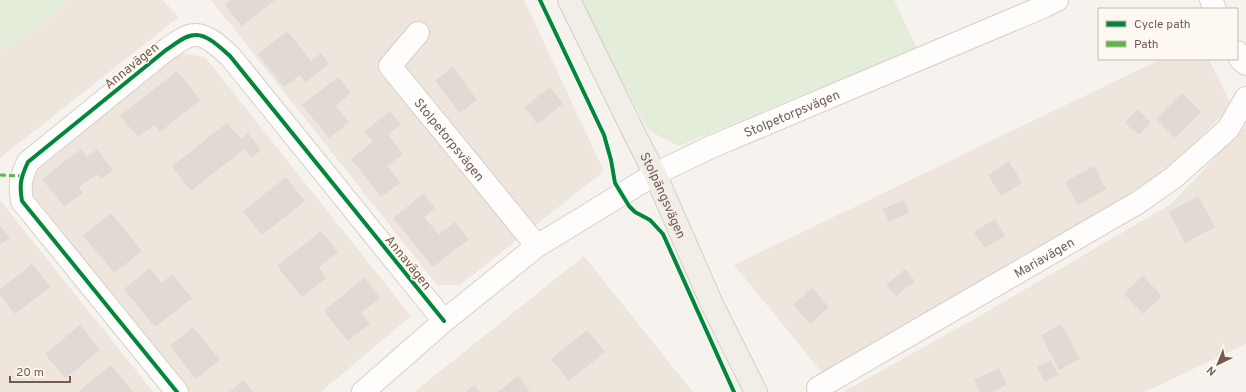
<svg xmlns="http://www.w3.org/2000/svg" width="1246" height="392" font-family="Overpass,sans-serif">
	<rect width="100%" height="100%" fill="#f6f3ee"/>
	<!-- residential -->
	<g fill="#eee6dd">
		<polygon points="66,0 163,0 179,17 0,158 0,51 52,18"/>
		<polygon points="211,0 524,0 604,171 460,285 437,285"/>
		<polygon points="181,53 205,57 411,316 321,392 184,392 28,196 33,167"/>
		<polygon points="1161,59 1209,59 1232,106 1151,185 824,375 734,265"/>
		<polygon points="1246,125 1246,344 1145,392 843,392 976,318 1171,204"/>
		<polygon points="0,200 153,392 0,392"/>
		<polygon points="584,256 693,392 414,392"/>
	</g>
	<!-- green -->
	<g fill="#e4ecda">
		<polygon points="0,0 66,0 52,18 0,51"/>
		<polygon points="581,0 894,0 917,48 679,146 648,130 609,57"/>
	</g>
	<!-- building -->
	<g fill="#e0d9d4">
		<polygon points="231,0 275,0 242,26 225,5"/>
		<polygon points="287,31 311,61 321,53 329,64 306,82 300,75 284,87 258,54"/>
		<polygon points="453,67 477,100 460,113 435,81"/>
		<polygon points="177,71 200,100 160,132 154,125 138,137 120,116"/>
		<polygon points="338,77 351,93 335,106 349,122 329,138 302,105"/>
		<polygon points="550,87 563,104 537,124 525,107"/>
		<polygon points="1182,93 1201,112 1175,138 1156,119"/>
		<polygon points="1137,109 1151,122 1139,135 1125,123"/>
		<polygon points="390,111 401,124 388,135 403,154 387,166 400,183 381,197 351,159 373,142 364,132"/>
		<polygon points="227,123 241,139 248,133 261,150 251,158 244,149 191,191 172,166"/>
		<polygon points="81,149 87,157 97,149 113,170 101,179 97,174 79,187 83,193 64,207 42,179"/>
		<polygon points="1009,161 1022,183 1001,196 988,175"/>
		<polygon points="1094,166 1106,189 1078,205 1065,182"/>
		<polygon points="286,177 305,201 262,235 243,211"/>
		<polygon points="423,194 435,208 424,217 439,235 455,222 469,239 433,267 393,218"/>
		<polygon points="1198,196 1215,227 1185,243 1169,212"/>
		<polygon points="904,200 909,213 889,222 883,209"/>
		<polygon points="111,213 142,251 114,273 83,235"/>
		<polygon points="995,219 1005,236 984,248 974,232"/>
		<polygon points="0,226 10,238 0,245"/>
		<polygon points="321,231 338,252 319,267 326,278 302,297 277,266"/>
		<polygon points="32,264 50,287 15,314 0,295 0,289"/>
		<polygon points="150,268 162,283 172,274 192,298 155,327 124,289"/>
		<polygon points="905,269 915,281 896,296 886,285"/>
		<polygon points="1143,276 1162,296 1143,314 1124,294"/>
		<polygon points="364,278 380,298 361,313 370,324 348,341 324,311"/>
		<polygon points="812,288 829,307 810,324 793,305"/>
		<polygon points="1061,324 1080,359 1059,370 1041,335"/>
		<polygon points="80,325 100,350 65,378 45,354"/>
		<polygon points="193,327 220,360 196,379 170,346"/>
		<polygon points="587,330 605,352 569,381 551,359"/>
		<polygon points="1051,360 1058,375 1045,382 1037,367"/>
		<polygon points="111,365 133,392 78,392"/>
		<polygon points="999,368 1007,385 992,392 980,392 974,380"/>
		<polygon points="518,376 530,392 498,392"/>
		<polygon points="244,380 253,392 229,392"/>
		<polygon points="474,385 480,392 466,392"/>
	</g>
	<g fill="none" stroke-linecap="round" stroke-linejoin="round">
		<defs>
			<g id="minor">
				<polyline points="1211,0 1215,9"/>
				<path id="s1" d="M418 33 390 66 537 246"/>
				<polyline points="1237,52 1241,60 1246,64"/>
				<path id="s2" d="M818 388 1139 202 1173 178 1228 129 1246 98"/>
				<path d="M177 392 22 201C19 184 21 177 28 162L166 50C174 45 185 35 195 35 207 34 221 48 230 56L444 321"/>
				<path id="s3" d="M363 392 444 321 537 246 655 174 711 147 1045 6 1057 0"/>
			</g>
			<g id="major">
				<path id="s4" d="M569 0 635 135 655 174 712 304 756 392"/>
			</g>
		</defs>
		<!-- minor casing -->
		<use href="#minor" stroke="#d4cfc9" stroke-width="24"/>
		<!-- major casing -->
		<use href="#major" stroke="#d5cec8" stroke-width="24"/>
		<!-- minor -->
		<use href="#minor" stroke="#fefdfc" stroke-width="22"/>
		<!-- major -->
		<use href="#major" stroke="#f1ede7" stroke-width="22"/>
		<!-- quiet -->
		<polyline stroke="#58b947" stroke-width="3" stroke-dasharray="6 3" stroke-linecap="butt" points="0,175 21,176"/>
		<defs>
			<g id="cycleway">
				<polyline points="540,0 604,135 611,160 615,183 629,206 635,212 650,220 663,234 734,392"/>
				<path d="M177 392 22 201C19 184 21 177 28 162L166 50C174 45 185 35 195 35 207 34 221 48 230 56L444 321"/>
			</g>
		</defs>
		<!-- cycleway casing -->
		<use href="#cycleway" stroke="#fdf8f1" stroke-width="6"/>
		<!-- cycleway -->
		<use href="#cycleway" stroke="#00873e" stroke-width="4"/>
	</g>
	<g text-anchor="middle" stroke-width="3" stroke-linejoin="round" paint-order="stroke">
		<!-- street labels -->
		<g font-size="13" fill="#735c50" stroke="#fdf8f1">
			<text transform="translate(131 65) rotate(-39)" y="5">Annavägen</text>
			<text dy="5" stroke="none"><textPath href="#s3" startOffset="515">Stolpetorpsvägen</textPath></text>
			<text dy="5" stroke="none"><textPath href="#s1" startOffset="138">Stolpetorpsvägen</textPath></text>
			<text dy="5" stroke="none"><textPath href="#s4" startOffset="217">Stolpängsvägen</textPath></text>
			<text dy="5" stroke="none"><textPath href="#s2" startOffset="261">Mariavägen</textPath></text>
			<text transform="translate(409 262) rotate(51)" y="5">Annavägen</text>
		</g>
	</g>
	<!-- legend -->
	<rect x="1098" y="8" width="140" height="52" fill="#fdf8f1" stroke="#c6bab1"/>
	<rect x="1106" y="21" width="20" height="6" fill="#00873e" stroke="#c6bab1"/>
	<text x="1134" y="28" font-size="12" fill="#735c50">Cycle path</text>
	<rect x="1106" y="41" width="20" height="6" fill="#58b947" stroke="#c6bab1"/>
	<text x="1134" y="48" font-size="12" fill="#735c50">Path</text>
	<!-- north arrow -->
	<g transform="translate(1218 364) rotate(223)" stroke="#fdf8f1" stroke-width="3" paint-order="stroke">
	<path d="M0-3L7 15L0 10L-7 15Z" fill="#735c50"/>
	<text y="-6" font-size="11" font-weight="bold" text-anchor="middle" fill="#735c50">N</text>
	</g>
	<!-- scale -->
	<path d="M10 376v6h60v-6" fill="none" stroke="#735c50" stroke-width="2"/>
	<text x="16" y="376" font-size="12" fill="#735c50" stroke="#fdf8f1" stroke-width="3" paint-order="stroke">20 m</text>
</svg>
